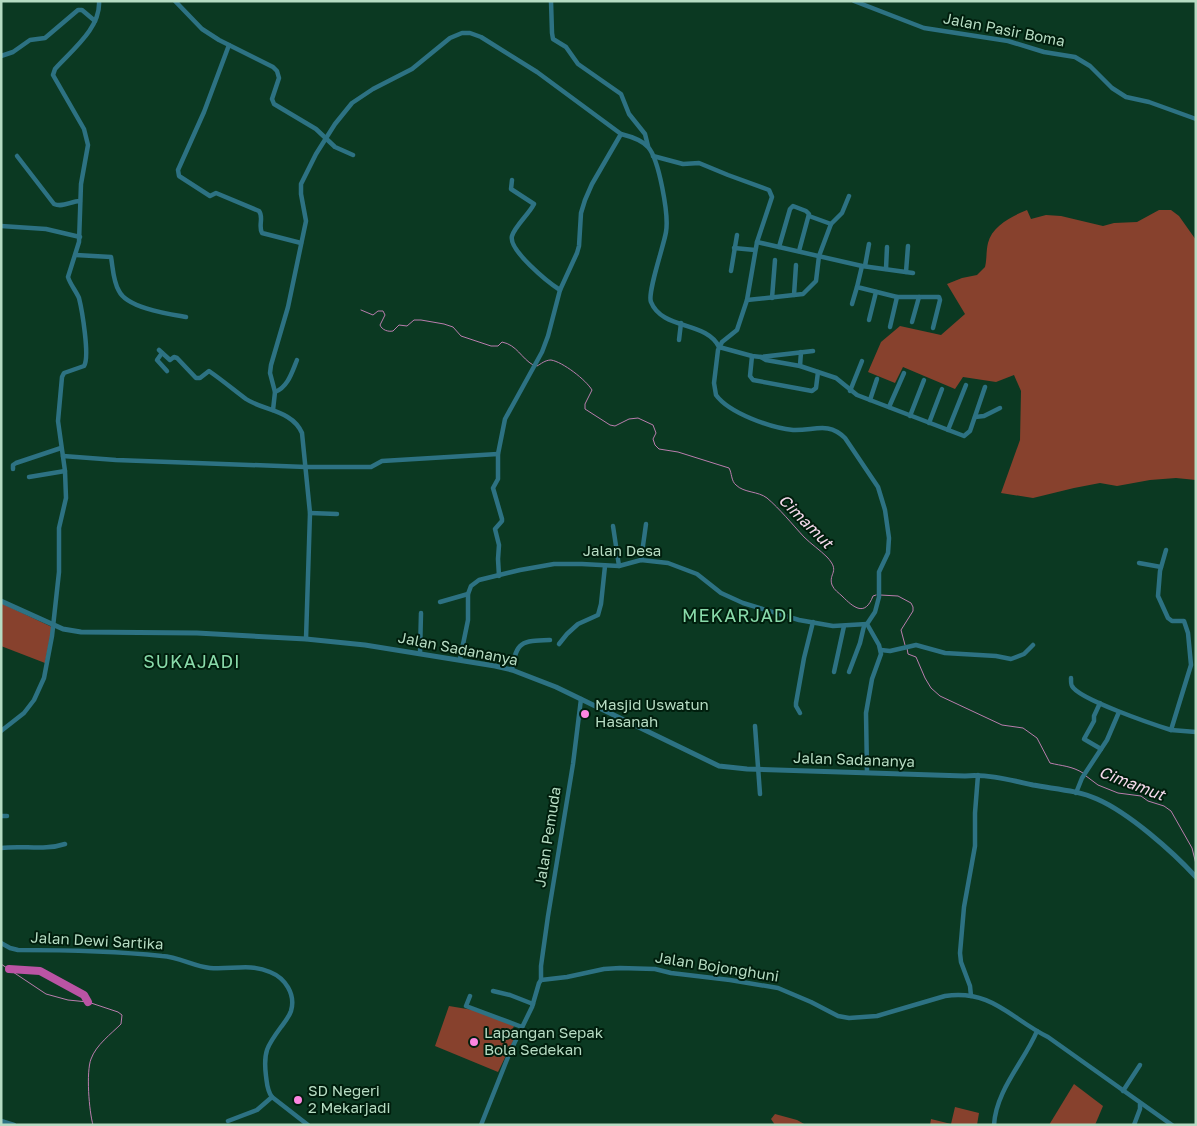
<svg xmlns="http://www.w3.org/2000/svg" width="1197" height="1126" font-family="'Golos Text',sans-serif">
	<rect width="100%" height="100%" fill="#0b3922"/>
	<!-- green -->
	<g fill="#87412d">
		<path d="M1027 210 1031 219 1046 215 1061 216 1103 226 1114 223 1137 222 1159 210H1171L1179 216 1196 240V480L1176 478 1150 480 1117 486 1100 483 1074 488 1033 498 1001 493 1020 440 1021 391 1014 375 996 382 963 377 955 389 903 367 895 383 868 372 881 342 900 326 941 335 965 314 947 284 962 278 977 275 985 267C987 259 986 251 988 243 992 226 1012 216 1027 210Z"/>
		<polygon points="1,603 52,627 45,663 1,646"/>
		<polygon points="449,1006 479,1011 514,1026 510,1035 515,1037 498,1072 435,1046"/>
		<polygon points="1074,1084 1103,1106 1095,1125 1049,1125"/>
		<polygon points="955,1107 979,1113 977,1125 930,1125 931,1119 951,1124"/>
		<polygon points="775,1114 797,1120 806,1125 775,1125 771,1119"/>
	</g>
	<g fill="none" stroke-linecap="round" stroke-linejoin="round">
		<!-- stream -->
		<g stroke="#b97dad" stroke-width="1">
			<path d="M361 310 373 315 378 311H383L385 315 380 325C382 330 388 332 393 331L399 325 407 326 414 320H421L444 324 453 327 461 336 491 346H498L502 342C517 345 521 358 533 365"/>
			<path d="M537 366C541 364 545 360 551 360 563 362 586 380 592 390L585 404V409L610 425 615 426 629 419 638 418 653 425 656 433 653 439 655 445 659 449 678 452 729 468C732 473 731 481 736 485 744 493 758 491 767 498 780 509 792 524 804 537 811 544 820 550 827 557 841 572 828 573 832 585 834 590 839 593 842 596 854 608 865 617 873 596L876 595"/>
			<polyline points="880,595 898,596 911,603 913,607 913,611 901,630 905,645"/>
			<path d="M907 648 908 654 916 657 925 678 931 688 940 696 1002 725 1023 728 1037 738 1050 763C1062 766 1072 766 1083 773"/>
			<polyline points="1086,776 1098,785 1118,793 1141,796 1148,801 1164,806 1171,811 1192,848 1196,864"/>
			<path d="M1 964 46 994 68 1000 88 1002 118 1012 122 1015 121 1024C111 1034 96 1045 91 1059 86 1072 89 1111 93 1125"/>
		</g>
		<!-- river -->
		<polyline stroke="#ba54a4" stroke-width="8" points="9,969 40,971 84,995 88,1002"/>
		<!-- minor -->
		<g stroke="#2d7283" stroke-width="4.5">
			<polyline points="175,1 202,29 219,40 273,67 277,71 279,78 272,99 274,104 316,129 335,147 353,155"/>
			<polyline points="551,1 552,33 553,39 566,47 578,64 621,94 629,114 645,134 648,146"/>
			<polyline points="854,1 924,28 1008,41 1044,52 1075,57 1090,66 1112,88 1126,97 1149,102 1196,119"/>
			<path d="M229 45 204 112 178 170 179 176 210 196 216 193 259 211C264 217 258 226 262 233L301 243"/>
			<polyline points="1,56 13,52 30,40 45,38 78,10 82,10 95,21"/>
			<path d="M17 156 54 204C63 208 71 201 80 201"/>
			<path d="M653 156 683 164 699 163 728 175 769 190 772 197 757 242 747 300 737 330 722 342 718 350 714 383 716 395C729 413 771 428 793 430 814 431 828 421 845 438L878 487 885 510 889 538 888 553 879 572V597L875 612 867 624 879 645 881 654 872 679 866 713 867 772"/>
			<path d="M512 180 511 189 534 204C529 214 515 226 512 236 508 250 549 283 560 290"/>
			<polyline points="809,216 831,224"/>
			<polyline points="1,226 46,229 80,237"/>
			<polyline points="757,242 862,266 913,273"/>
			<polyline points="779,247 790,209 793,206 806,211 809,214 799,251"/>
			<polyline points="734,248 755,250"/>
			<path d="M76 255 111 257C113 268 113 281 119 291 127 308 169 314 186 317"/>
			<polyline points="862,266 857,287 897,297 939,297 940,300 933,328"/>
			<polyline points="865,266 869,244"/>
			<polyline points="886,269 887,247"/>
			<polyline points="731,271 737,235"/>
			<polyline points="906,272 908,246"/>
			<polyline points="794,295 796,265"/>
			<polyline points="772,298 775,260"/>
			<polyline points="747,300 803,294 816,281 819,256 831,224 842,213 849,196"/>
			<polyline points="852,304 857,287"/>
			<polyline points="869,320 876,292"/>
			<polyline points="912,322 919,297"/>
			<polyline points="890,327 897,297"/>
			<polyline points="679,340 681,323"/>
			<path d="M159 350 170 360 174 357 177 358 196 378H200L209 371C222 380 234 390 246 399 264 411 292 410 302 433L310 513 306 639"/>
			<polyline points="162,353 157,360 167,371"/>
			<polyline points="752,356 750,376 753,380 812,391 816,388 818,372"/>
			<polyline points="761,357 766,360 800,366 836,378 857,395 964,436 970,431 985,387"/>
			<polyline points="800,366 801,352"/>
			<polyline points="850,391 862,361"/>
			<path d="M275 392C288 387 292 372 297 360"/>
			<polyline points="870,400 877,379"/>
			<polyline points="889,407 904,373"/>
			<path d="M273 410 275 392 270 373 271 365 288 307 306 221 301 194V184L316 154 335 124 352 103 373 89 412 69 450 38 462 33H470L481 37 537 72 621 134C629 136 642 140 648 147 659 159 669 215 666 232 664 245 647 293 651 302 662 330 707 321 719 347L752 356 761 357 813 351"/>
			<polyline points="910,416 924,380"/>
			<polyline points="975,417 984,416 1000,408"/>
			<polyline points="929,423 942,389"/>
			<polyline points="948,430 966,385"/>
			<polyline points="63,456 116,460 306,467 371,467 382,461 498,454"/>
			<polyline points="13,469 13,465 16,463 61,448"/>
			<polyline points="29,477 65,471"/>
			<polyline points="310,513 337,514"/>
			<polyline points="613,526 619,566"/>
			<polyline points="1166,550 1160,571 1158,596 1168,618 1172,621 1184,621 1188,633 1191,665 1171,730 1196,732"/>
			<polyline points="641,560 646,524"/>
			<polyline points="1139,563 1161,567"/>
			<polyline points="499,576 498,559 499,545 495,529 502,521 502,519 493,488 498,479 498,454 505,419 542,352 548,336 560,290 577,253 579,246 581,213 585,200 592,184 621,134"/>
			<polyline points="440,602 468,594"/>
			<polyline points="559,644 567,634 578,624 598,615 601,604 605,566"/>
			<polyline points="881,650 890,651 916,645 945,653 996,656 1011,659 1024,654 1033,645"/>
			<polyline points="420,653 421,613"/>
			<polyline points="460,659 468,620 468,594 471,586 479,580 520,570 554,564 582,564 619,566 641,560 668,563 697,574 721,593 743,603 799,620 833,626 867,624"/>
			<path d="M512 670C516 641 522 641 550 640"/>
			<polyline points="834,672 844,626"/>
			<polyline points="849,672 860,643 864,626"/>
			<path d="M1071 678C1071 680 1071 685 1072 686 1078 699 1155 725 1171 730"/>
			<polyline points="1100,703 1094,716 1094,721 1084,739 1101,749"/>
			<polyline points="800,713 796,706 796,703 804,658 813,622"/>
			<polyline points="755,726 760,794"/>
			<path d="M1 731 24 713 34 700 44 678 52 636 59 572V528L66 498 65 471 58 421 62 377 64 373 84 366C90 357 82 310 79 298 76 291 70 284 68 277L79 242 81 184 88 145 84 129 53 75 55 69C72 50 101 28 99 1"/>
			<polyline points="1076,793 1082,778 1107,740 1119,712"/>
			<polyline points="1,816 7,816"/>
			<path d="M1 848C23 845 44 851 65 844"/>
			<path d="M1 943 10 948 18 950C66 950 114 951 162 956 179 957 193 966 210 968 230 970 250 963 270 972 285 978 296 994 291 1011 289 1017 284 1023 281 1027 267 1046 263 1052 266 1076 267 1083 267 1091 272 1097L308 1125"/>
			<path d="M541 980 567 977 604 969 620 968 655 969 671 973 730 980 778 988 811 1002 838 1016 849 1018 877 1016 945 996C992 989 1011 1019 1048 1037L1172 1125"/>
			<polyline points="493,991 510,995 533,1004"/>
			<polyline points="470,996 466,1006 522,1027"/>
			<polyline points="971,996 970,986 961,962 960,953 964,907 975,846 975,813 978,775"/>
			<polyline points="1123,1091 1140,1065"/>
			<polyline points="1,1121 14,1125"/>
			<polyline points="228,1121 257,1110 272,1097"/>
			<polyline points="481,1125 510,1052 532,1007 539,983 541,980 541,966 548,916 573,764 581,699"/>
			<path d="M994 1125C996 1090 1024 1062 1037 1031"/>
			<polyline points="1134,1125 1140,1109 1140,1104"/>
		</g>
		<!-- tertiary -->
		<path stroke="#2d7283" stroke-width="5" d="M1 601 63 629 81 632 197 633 306 639 365 645 495 666 512 670 556 687 719 766 747 769 965 776C989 774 1010 780 1033 785 1054 789 1077 790 1097 799 1129 813 1172 851 1196 877"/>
	</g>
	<!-- markers -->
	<g fill="#fd86e1" stroke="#001e0d" stroke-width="2">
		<circle cx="585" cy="714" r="5"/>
		<circle cx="474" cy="1042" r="5"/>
		<circle cx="298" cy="1100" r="5"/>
	</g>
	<g text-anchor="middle" stroke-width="4" stroke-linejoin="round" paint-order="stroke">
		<!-- street labels -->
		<g font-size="15" fill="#b6dcc3" stroke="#001e0d">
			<text transform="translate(1004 30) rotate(11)" y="5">Jalan Pasir Boma</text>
			<text x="622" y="556">Jalan Desa</text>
			<text transform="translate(458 649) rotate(11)" y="5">Jalan Sadananya</text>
			<text transform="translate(854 760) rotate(2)" y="5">Jalan Sadananya</text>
			<text transform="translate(548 837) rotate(-81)" y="5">Jalan Pemuda</text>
			<text transform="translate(97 941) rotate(3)" y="5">Jalan Dewi Sartika</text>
			<text transform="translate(717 967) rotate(9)" y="5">Jalan Bojonghuni</text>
		</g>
		<!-- poi labels -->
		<g font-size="15" fill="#b6dcc3" stroke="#001e0d" text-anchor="start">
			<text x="595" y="710">Masjid Uswatun<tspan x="595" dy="17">Hasanah</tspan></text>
			<text x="484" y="1038">Lapangan Sepak<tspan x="484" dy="17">Bola Sedekan</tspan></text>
			<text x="308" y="1096">SD Negeri<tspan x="308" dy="17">2 Mekarjadi</tspan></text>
		</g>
		<!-- water labels -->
		<g font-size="16" font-style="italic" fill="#f5daec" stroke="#001e0d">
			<text transform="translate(806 521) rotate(45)" y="6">Cimamut</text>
			<text transform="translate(1132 783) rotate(21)" y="6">Cimamut</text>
		</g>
		<!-- quarter labels -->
		<g font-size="18" letter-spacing="1" fill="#89dbaa" stroke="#001e0d">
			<text x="738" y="622">MEKARJADI</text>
			<text x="192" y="668">SUKAJADI</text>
		</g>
	</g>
	<!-- border -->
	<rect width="1197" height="1126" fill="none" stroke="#b6dcc3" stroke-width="5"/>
</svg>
